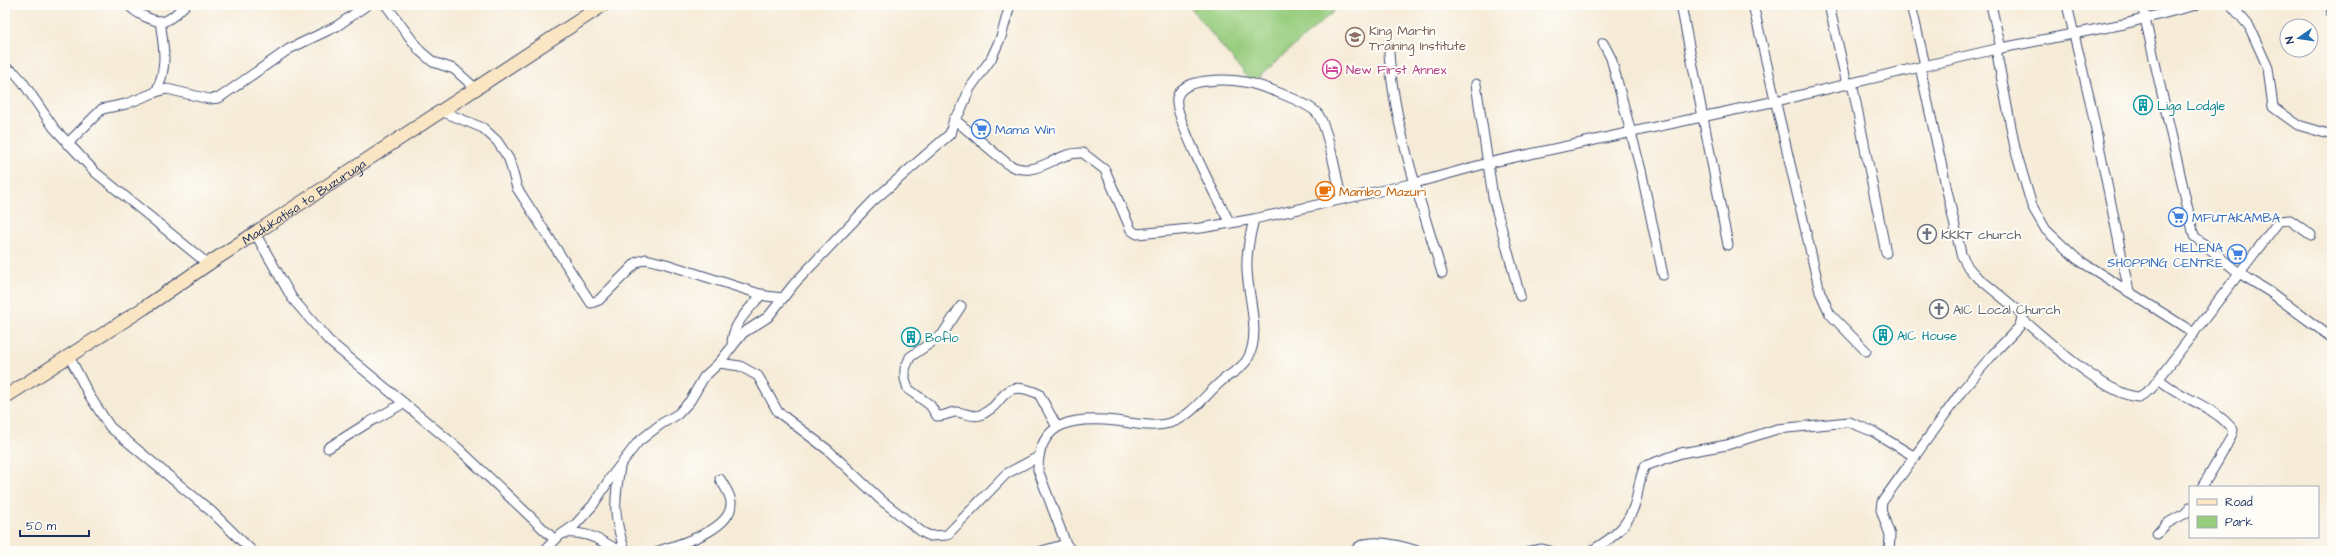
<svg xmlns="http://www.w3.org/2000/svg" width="2337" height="556" font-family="'Architects Daughter',sans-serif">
	<rect width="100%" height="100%" fill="#fdfcf7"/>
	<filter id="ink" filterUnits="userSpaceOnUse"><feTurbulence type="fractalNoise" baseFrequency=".025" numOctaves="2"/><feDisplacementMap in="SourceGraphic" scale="8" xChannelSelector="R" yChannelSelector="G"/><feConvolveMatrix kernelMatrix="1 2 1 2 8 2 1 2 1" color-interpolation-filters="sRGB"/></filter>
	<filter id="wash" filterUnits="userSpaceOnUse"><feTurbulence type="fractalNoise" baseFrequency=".012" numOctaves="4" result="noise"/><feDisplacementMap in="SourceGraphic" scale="16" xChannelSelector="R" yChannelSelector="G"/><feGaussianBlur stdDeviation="0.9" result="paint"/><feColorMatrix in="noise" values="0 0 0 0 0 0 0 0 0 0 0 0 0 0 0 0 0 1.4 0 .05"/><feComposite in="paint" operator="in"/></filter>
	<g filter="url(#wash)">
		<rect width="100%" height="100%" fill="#f6ebd7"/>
		<!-- green -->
		<polygon fill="#98cd7f" stroke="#5a7e6e" points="1188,5 1341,5 1252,83"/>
	</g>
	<g filter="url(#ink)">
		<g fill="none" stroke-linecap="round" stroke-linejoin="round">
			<defs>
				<g id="minor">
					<path d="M129 5C135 13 154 23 165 21 172 19 180 10 185 5"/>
					<polyline points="386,5 420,51 433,62 454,69 475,88"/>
					<polyline points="1681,5 1728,245"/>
					<polyline points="1753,5 1820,292 1830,314 1866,351"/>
					<polyline points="1829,5 1847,84"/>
					<polyline points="1911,5 1925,65"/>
					<polyline points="1991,5 2001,48"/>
					<polyline points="2067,5 2090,101 2129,292"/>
					<polyline points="2142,5 2194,236 2239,273 2270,292 2332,338"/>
					<polyline points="2231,5 2249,26 2268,68 2273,107 2298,125 2332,135"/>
					<polyline points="2331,5 2332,15"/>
					<polyline points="1603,43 1611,58 1641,170 1663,275"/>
					<polyline points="1996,49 2015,148 2032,206 2046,230 2077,259 2194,333"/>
					<path d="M1389 53C1394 127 1421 203 1442 273"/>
					<polyline points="5,67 15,73 22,81 54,128 95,172 208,264"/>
					<polyline points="1852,83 1886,253"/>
					<polyline points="1476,84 1493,197 1520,296"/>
					<path d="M156 92C168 67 164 48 160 21"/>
					<polyline points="441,111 483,128 497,141 509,159 517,188 591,303 599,300 637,262 646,259 666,264 766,296 783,298"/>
					<path d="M954 119 1009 165C1038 180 1055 151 1083 153L1105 170 1131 230 1137 234 1201 228 1254 219 1415 183 1488 163 1776 101 1996 49 2124 24 2196 5"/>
					<polyline points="67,144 102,109 126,104 156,92 167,89 209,99 219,98 289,49 337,26 367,5"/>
					<path d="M1230 223C1219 203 1173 115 1177 98 1181 77 1229 79 1245 82 1261 85 1307 102 1317 113 1328 126 1337 179 1341 198"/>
					<polyline points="255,233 292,298 329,341 458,448 555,540"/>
					<path d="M961 306 942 335 910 357 905 369V379L908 389 930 405 937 416C944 417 949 412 956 412 963 412 973 418 980 415 1007 405 999 376 1039 394L1057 427"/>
					<path d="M2022 319C2047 340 2107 396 2139 397L2151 389 2279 221 2290 220 2311 235"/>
					<path d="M732 347C731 324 748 311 762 294"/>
					<polyline points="69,356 89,395 110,427 212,512 252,551"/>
					<polyline points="719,363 740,366 758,376 778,412 828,450 881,500 922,532 930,536 947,535 1006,474 1038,457"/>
					<path d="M2159 379C2181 399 2215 406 2233 430 2233 438 2208 477 2202 487"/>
					<polyline points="328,448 366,424 404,403"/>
					<path d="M620 467C614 502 613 516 625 551"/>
					<path d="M564 533C591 531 600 542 622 551"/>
					<polyline points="2157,534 2166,524 2186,513 2190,507"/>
					<polyline points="544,551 559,536 575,525 593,505 611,477 638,442 661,424 678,414 690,401 704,377 719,363 743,333 768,317 794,284 873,201 950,134 954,119 960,112 970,88 991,59 1001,37 1010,5"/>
					<path d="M659 551C679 544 733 530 731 502 730 493 724 486 720 479"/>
					<polyline points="1042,551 1066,544"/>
					<path d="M1072 551 1066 544 1038 470C1038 420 1075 417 1116 421 1134 423 1152 428 1170 423 1193 416 1206 393 1224 379 1232 373 1241 369 1247 360 1262 335 1248 298 1247 270 1246 253 1250 236 1254 219"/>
					<path d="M1355 551C1364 535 1403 546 1417 551"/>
					<polyline points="1530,551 1542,549 1550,551"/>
					<path d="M1591 551C1615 537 1631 524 1637 496 1639 485 1640 476 1645 466L1681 453 1727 445 1777 429 1849 422 1874 432 1915 457"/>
					<polyline points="1889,551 1890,535 1881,510 1882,502 1961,392 1994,353 2019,327 2022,319 2020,312 1975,275 1968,267 1961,254 1920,67"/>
				</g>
				<g id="secondary">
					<path id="s1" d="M5 397 144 308 208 264 603 5"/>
				</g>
			</defs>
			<!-- minor casing -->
			<use href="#minor" stroke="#3c4b70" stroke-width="11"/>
			<!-- secondary casing -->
			<use href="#secondary" stroke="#3c4b70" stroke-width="15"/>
			<!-- minor -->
			<use href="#minor" stroke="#fff" stroke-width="9"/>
			<!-- secondary -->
			<use href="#secondary" stroke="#fbe6c4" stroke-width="13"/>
		</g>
	</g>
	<!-- icons -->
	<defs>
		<symbol id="university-ring" viewBox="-11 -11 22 22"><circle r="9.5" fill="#fdfcf7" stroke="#8d6e63" stroke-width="1.5"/><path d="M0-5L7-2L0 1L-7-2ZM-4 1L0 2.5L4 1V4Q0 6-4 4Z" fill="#8d6e63"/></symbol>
		<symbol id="hotel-ring" viewBox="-11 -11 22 22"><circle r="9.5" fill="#fdfcf7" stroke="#d1479c" stroke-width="1.5"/><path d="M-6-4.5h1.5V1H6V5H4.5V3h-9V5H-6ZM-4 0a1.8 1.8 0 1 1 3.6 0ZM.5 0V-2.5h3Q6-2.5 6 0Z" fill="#d1479c"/></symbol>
		<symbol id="building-ring" viewBox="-11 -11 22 22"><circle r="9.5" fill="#fdfcf7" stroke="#0f9aa8" stroke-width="1.5"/><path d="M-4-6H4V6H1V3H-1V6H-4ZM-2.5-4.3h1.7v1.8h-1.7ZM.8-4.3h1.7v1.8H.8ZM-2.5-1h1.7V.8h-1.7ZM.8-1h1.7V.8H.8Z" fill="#0f9aa8"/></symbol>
		<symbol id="supermarket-ring" viewBox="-11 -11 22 22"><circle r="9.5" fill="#fdfcf7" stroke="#3f7fe0" stroke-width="1.5"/><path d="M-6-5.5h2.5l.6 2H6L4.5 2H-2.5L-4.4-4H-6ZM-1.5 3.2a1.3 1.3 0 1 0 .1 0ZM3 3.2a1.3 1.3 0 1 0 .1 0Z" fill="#3f7fe0"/></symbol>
		<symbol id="cafe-ring" viewBox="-11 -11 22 22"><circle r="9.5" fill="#fdfcf7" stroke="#e8710a" stroke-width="1.5"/><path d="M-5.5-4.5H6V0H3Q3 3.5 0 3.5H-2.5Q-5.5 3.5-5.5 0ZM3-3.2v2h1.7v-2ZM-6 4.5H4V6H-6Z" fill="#e8710a"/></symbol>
		<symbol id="church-ring" viewBox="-11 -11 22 22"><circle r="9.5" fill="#fdfcf7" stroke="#6b7280" stroke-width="1.5"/><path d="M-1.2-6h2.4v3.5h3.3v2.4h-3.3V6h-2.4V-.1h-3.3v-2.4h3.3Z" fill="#6b7280"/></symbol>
	</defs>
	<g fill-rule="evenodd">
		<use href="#university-ring" x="1344" y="26" width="22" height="22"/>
		<use href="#hotel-ring" x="1321" y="58" width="22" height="22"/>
		<use href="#building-ring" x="2132" y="94" width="22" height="22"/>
		<use href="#supermarket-ring" x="970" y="118" width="22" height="22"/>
		<use href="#cafe-ring" x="1314" y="180" width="22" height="22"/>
		<use href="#supermarket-ring" x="2167" y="206" width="22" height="22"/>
		<use href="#church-ring" x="1916" y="223" width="22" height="22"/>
		<use href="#supermarket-ring" x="2226" y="243" width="22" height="22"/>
		<use href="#church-ring" x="1928" y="298" width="22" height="22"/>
		<use href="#building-ring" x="1872" y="324" width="22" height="22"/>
		<use href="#building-ring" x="900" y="326" width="22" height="22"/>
	</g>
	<g text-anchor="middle" stroke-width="4" stroke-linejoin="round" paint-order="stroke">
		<!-- education labels -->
		<g font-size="13" fill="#785e54" stroke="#fdfcf7" text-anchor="start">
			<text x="1369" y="35">King Martin<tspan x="1369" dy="15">Training Institute</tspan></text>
		</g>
		<!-- hotel labels -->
		<g font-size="13" fill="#b23c85" stroke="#fdfcf7" text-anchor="start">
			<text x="1346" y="74">New First Annex</text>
		</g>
		<!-- culture labels -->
		<g font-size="13" fill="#0d838f" stroke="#fdfcf7" text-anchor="start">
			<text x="2157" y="110">Liga Lodgle</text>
			<text x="1897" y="340">AIC House</text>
			<text x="925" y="342">Boflo</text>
		</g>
		<!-- shop labels -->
		<g font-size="13" fill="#366cbe" stroke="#fdfcf7" text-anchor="start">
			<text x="995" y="134">Mama Win</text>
			<text x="2192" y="222">MFUTAKAMBA</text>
			<text x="2223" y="252" text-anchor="end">HELENA<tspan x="2223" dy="15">SHOPPING CENTRE</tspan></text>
		</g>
		<!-- food labels -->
		<g font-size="13" fill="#c56008" stroke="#fdfcf7" text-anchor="start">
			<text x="1339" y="196">Mambo Mazuri</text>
		</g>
		<!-- street labels -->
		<g font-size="13" fill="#1b2f5e" stroke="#fdfcf7">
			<text dy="5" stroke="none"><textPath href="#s1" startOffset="357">Madukatisa to Buzuruga</textPath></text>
		</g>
		<!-- worship labels -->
		<g font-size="13" fill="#5b616d" stroke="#fdfcf7" text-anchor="start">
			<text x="1941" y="239">KKKT church</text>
			<text x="1953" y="314">AIC Local Church</text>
		</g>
	</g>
	<!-- margin -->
	<rect width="2337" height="556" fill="none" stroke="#fdfcf7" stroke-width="20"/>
	<!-- legend -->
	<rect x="2189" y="486" width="130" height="52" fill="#fdfcf7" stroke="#a3aaba"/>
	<rect x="2197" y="499" width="20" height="6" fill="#fbe6c4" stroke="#a3aaba"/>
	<text x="2225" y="506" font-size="12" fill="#1b2f5e">Road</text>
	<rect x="2197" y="516" width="20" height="12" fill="#98cd7f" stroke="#a3aaba"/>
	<text x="2225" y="526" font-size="12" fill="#1b2f5e">Park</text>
	<!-- north arrow -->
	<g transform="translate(2299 38) rotate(257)"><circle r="19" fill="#fdfcf7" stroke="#a3aaba"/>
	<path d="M0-3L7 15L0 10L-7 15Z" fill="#1f6fb2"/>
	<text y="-6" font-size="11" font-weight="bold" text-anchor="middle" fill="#1b2f5e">N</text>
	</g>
	<!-- scale -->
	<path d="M20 530v6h69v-6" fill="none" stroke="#1b2f5e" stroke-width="2"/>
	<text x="26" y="530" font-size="12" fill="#1b2f5e" stroke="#fdfcf7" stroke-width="3" paint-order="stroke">50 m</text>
</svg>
